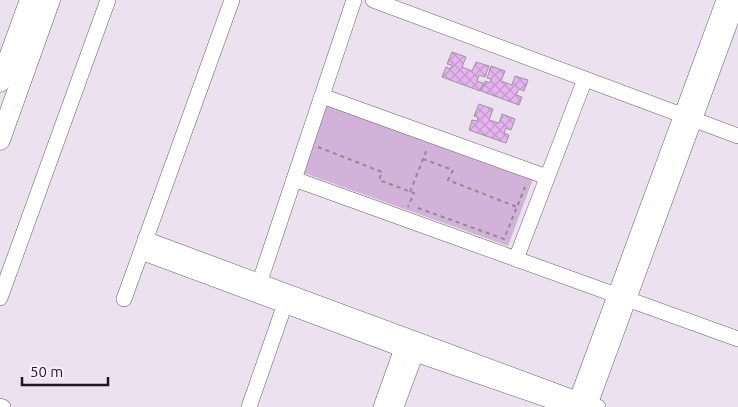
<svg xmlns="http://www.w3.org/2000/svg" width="738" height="407" font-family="Ubuntu,sans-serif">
	<defs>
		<pattern id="building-cross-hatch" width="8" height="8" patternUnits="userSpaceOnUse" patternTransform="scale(1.25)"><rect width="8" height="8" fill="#e5b3ef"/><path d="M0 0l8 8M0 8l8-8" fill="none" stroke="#c499cc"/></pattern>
	</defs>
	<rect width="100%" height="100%" fill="#ece1ee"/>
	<!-- green -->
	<polygon fill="#d2b2d9" points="325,103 533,179 508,246 301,172"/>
	<!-- building -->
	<g fill="url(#building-cross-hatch)" stroke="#9e94a0">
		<polygon points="452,52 466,57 462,67 472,71 476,62 489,66 485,77 479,75 477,81 483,83 480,91 442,77 446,67 450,69 452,65 447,64"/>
		<polygon points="491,66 505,71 501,81 512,85 515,76 528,80 524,91 519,89 516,95 522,97 519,105 481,91 485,81 490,83 491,79 487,78"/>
		<polygon points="479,104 493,109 489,120 499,123 502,114 515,119 511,130 506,128 504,133 509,135 506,143 469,130 472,120 477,121 478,117 474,116"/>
	</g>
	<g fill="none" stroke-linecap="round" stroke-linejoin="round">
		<defs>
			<g id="minor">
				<polyline points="373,0 738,136"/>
				<polyline points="322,96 547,177"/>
				<polyline points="294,179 738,339"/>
				<polyline points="145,239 598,407"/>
				<polyline points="141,252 415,354 560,404"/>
				<polyline points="516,259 585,79"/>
				<polyline points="257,290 354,0"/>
				<polyline points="0,298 108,0"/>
				<polyline points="124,299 232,0"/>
				<polyline points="0,406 3,407"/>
				<polyline points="249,407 285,304"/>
				<polyline points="381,407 405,340"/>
				<polyline points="396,407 419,345"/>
				<polyline points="574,407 724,0"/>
				<polyline points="589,407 738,1"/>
			</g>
			<g id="major">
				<polyline points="0,82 30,0"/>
				<polyline points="0,140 50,0"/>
			</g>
		</defs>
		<!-- minor casing -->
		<use href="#minor" stroke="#675e68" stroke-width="16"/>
		<!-- major casing -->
		<use href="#major" stroke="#675e68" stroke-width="21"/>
		<!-- path -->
		<g stroke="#908992" stroke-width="2" stroke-dasharray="4 4" stroke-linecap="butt">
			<polyline points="318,147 382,172 379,180 414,193 408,207"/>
			<polyline points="423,159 453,170 448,180 517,207"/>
			<polyline points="410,192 427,149"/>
			<polyline points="418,208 504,239 525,187"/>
		</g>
		<!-- minor -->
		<use href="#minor" stroke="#fff" stroke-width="15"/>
		<!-- major -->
		<use href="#major" stroke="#fff" stroke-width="20"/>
	</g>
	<!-- scale -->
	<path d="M22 377v8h86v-8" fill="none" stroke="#1c191d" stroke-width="2.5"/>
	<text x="30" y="377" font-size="15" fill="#1c191d" stroke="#f9effb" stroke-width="4" paint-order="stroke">50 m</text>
</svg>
